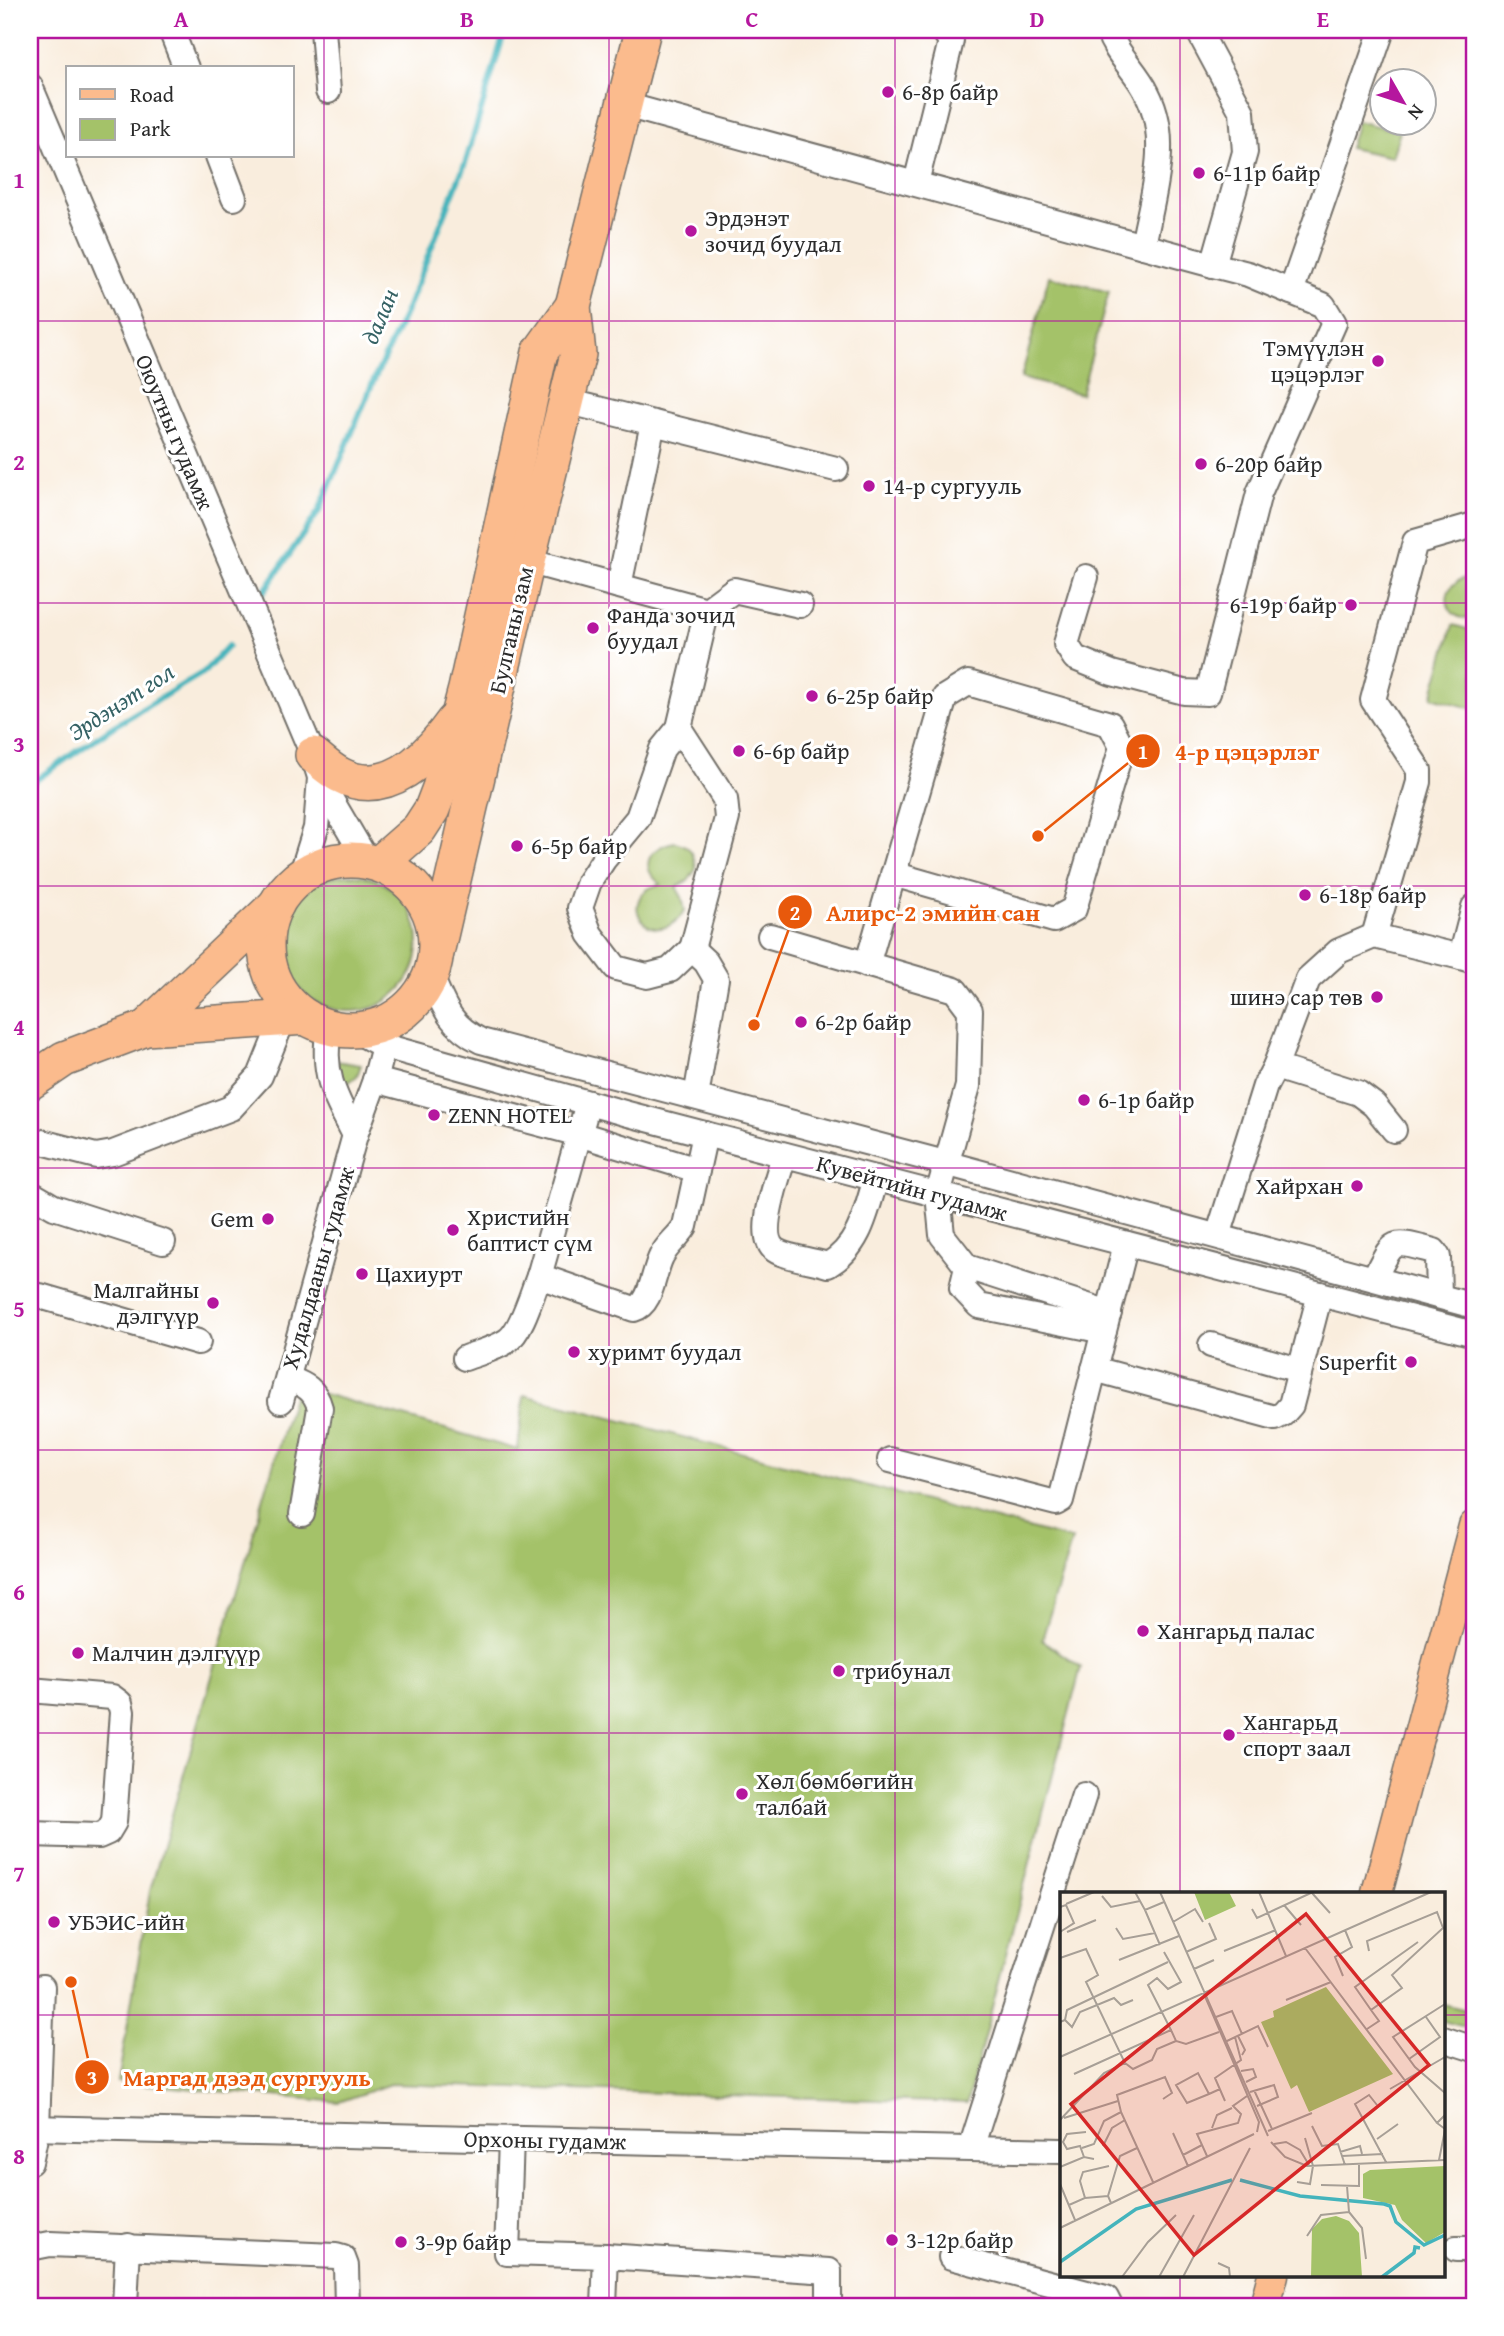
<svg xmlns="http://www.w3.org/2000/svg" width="1504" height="2336" font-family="'Gentium Book Plus',serif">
	<rect width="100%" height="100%" fill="#fff"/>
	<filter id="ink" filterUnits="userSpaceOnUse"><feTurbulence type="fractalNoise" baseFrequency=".0143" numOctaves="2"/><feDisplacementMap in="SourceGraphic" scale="14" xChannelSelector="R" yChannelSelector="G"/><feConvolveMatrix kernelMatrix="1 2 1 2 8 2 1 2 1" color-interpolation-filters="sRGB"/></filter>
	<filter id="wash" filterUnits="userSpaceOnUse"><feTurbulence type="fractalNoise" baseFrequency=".00686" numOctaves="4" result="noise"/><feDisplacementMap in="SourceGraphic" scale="28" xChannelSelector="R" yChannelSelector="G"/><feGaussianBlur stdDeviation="1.57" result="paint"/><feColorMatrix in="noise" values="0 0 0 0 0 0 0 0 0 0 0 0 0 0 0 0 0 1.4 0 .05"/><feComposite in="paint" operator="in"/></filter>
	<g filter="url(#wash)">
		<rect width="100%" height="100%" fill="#f9eddd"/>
		<!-- green -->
		<g fill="#a4c269" stroke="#68764a" stroke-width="2">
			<polygon points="1357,121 1400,132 1392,157 1349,148"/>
			<polygon points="1049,276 1109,292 1081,394 1021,378"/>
			<path d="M1465 578 1474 580V618C1445 624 1436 587 1465 578Z"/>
			<polygon points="1453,625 1474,631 1474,709 1432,697"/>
			<path d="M675 842C691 846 694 853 696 869L688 881 676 887 682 897 685 911C651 958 611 896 661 884 637 867 650 846 675 842Z"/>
			<circle cx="350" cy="943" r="68"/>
			<polygon points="336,1061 361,1065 357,1076 348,1083 343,1082"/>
			<polygon points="296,1386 518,1450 524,1395 1072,1540 1042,1640 1081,1667 967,2103 390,2084 339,2102 118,2082 150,1891"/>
			<polygon points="1443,2004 1474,2012 1474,2030 1443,2021"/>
		</g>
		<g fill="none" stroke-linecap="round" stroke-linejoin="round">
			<!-- stream -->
			<g stroke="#44b4bc" stroke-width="6">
				<polyline points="257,602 319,511 373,382 406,311 466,161 505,30"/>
				<polyline points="30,784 114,726 204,672 228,646"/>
			</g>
		</g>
	</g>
	<g filter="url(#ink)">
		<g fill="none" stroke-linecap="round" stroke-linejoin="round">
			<defs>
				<g id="minor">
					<polyline points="171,30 186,68"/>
					<polyline points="323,30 328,91"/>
					<path d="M1108 30C1116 55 1136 70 1147 93 1172 141 1152 196 1143 246"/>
					<polyline points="30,86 313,755 320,777 330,798 367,861"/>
					<polyline points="625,105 1213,265 1245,152 1242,112 1198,30"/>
					<polyline points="218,156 234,198"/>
					<polyline points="916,183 951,41 943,30"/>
					<polyline points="1291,292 1382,30"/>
					<polyline points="566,401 836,469"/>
					<polyline points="527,561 707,610 679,728 662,749 638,818 604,859 589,882 580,908 590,934 616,968 647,976 670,970 692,949 706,962 716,979 696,1097"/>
					<polyline points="1086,577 1066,644 1075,658 1112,673 1184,692 1208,693 1259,493 1334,323 1323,305 1248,274 1213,265"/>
					<polyline points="619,586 653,423"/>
					<polyline points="707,610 734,590 800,605"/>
					<polyline points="679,728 725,799 727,818 692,949"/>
					<polyline points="301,876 316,828 320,778"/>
					<polyline points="1474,907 1461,957 1474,961"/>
					<polyline points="770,936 955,990 970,1010 968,1086 938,1194 942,1235 967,1267 1109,1313"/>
					<polyline points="1374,936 1419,782 1419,770 1373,700 1415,542 1474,525"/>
					<polyline points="867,965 945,697 968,683 1110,724 1122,747 1074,909 1054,920 893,874"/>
					<path d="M431 976C444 1007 450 1026 481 1041L945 1163 1474 1306"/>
					<path d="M329 1027C321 1073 334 1095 355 1135"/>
					<polyline points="354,1030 384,1046 628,1114 1474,1334"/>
					<polyline points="1275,1067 1358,1093 1374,1105 1394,1130"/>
					<polyline points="375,1080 579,1134 697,1170"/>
					<path d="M588 1103 539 1276 634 1309C652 1304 653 1273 661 1257 667 1244 678 1238 685 1226L705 1134"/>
					<polyline points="30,1139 96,1156 113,1153 231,1108 260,1076 283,1019"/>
					<path d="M784 1155C779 1176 755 1235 775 1250 785 1257 815 1261 828 1265 860 1246 866 1212 876 1178"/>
					<polyline points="30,1193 54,1207 163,1242"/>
					<polyline points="1218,1236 1265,1086 1275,1067 1308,979 1339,951 1374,936 1461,957"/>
					<polyline points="967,1267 962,1288 979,1306 1104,1331"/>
					<path d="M1374 1278C1395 1238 1390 1240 1434 1251L1438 1257 1439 1296"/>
					<polyline points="30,1299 40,1296 198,1342"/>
					<polyline points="1211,1345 1299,1370"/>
					<path d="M465 1358C478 1353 495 1349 507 1341 522 1331 532 1293 539 1276"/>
					<polyline points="1094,1369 1275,1418 1283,1414 1291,1405 1320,1294"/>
					<path d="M288 1378C305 1385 315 1389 320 1408L302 1514"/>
					<polyline points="281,1401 355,1135 375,1080 384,1046"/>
					<polyline points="890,1460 1056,1503 1061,1500 1126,1244"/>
					<polyline points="30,1690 112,1697 120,1703 122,1712 114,1822 108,1832 99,1836 30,1834"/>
					<polyline points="1443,2039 1474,2049"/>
					<polyline points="30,2128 1061,2151"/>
					<polyline points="511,2139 507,2253 606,2256 604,2306"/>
					<polyline points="971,2148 1084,1795"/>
					<polyline points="30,2162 37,2128 42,1987"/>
					<polyline points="30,2248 50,2244 336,2256 343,2258 346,2266 347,2306"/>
					<polyline points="1456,2249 1474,2249"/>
					<polyline points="606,2256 829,2271 829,2306"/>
					<polyline points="951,2257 1106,2298 1110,2306"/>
					<polyline points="125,2306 128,2246"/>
				</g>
				<g id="major">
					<polyline points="1377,1893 1474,1526"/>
					<polyline points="1265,2306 1273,2275"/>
				</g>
				<g id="highway">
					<path d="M313 755C322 762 330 770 340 775 387 800 429 756 454 721"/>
					<circle cx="351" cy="945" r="85"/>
					<polyline points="379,864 419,829 432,809 440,788 466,689 540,352 573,306"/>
					<polyline points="436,953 527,561 578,354 573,306 643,30"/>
					<polyline points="146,1028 276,905"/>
					<polyline points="30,1082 64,1059 146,1028 306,1017"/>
				</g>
			</defs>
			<!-- minor casing -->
			<use href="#minor" stroke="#736f69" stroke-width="28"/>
			<!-- major casing -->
			<use href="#major" stroke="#736f69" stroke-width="33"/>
			<!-- highway casing -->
			<use href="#highway" stroke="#736f69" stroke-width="38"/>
			<!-- minor -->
			<use href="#minor" stroke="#fff" stroke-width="24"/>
			<!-- major -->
			<use href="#major" stroke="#fbbb8d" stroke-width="30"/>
			<!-- highway -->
			<use href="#highway" stroke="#fbbb8d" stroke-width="35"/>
		</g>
	</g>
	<!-- grid -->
	<path fill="none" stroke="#b5179e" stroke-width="2" stroke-opacity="0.55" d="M324 30V2306M609 30V2306M895 30V2306M1180 30V1893M30 321H1474M30 603H1474M30 886H1474M30 1168H1474M30 1450H1474M30 1733H1474M30 2015H1061M1443 2015H1474M1180 2275V2306"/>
	<!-- markers -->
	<g fill="#b5179e" stroke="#fff" stroke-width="2.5">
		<circle cx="888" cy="92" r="7"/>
		<circle cx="1199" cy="173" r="7"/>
		<circle cx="691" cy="231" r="7"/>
		<circle cx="1378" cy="361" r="7"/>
		<circle cx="1201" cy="464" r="7"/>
		<circle cx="869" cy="486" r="7"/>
		<circle cx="1351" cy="605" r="7"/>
		<circle cx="593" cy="628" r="7"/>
		<circle cx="812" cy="696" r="7"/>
		<circle cx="739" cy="751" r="7"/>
		<circle cx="517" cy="846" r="7"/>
		<circle cx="1305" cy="895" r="7"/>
		<circle cx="1377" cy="997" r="7"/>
		<circle cx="801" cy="1022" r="7"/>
		<circle cx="1084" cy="1100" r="7"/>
		<circle cx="434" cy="1115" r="7"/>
		<circle cx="1357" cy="1186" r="7"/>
		<circle cx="268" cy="1219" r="7"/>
		<circle cx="453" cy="1230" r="7"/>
		<circle cx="362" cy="1274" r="7"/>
		<circle cx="213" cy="1303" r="7"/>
		<circle cx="574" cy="1352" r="7"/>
		<circle cx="1411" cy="1362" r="7"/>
		<circle cx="1143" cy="1631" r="7"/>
		<circle cx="78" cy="1653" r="7"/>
		<circle cx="839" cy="1671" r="7"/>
		<circle cx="1229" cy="1735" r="7"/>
		<circle cx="742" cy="1794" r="7"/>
		<circle cx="54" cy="1922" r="7"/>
		<circle cx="892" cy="2240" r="7"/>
		<circle cx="401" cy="2242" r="7"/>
	</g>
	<g text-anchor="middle" stroke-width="6" stroke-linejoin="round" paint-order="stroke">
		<!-- poi labels -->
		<g font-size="23" fill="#2b2b2b" stroke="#fff" text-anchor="start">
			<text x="902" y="100">6-8р байр</text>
			<text x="1213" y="181">6-11р байр</text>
			<text x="705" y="226">Эрдэнэт<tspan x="705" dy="26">зочид буудал</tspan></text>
			<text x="1364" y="356" text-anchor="end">Тэмүүлэн<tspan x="1364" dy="26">цэцэрлэг</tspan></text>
			<text x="1215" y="472">6-20р байр</text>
			<text x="883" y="494">14-р сургууль</text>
			<text x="1337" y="613" text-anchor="end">6-19р байр</text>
			<text x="607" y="623">Фанда зочид<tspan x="607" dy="26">буудал</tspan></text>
			<text x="826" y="704">6-25р байр</text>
			<text x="753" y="759">6-6р байр</text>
			<text x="531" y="854">6-5р байр</text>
			<text x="1319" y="903">6-18р байр</text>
			<text x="1363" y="1005" text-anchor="end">шинэ сар төв</text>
			<text x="815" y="1030">6-2р байр</text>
			<text x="1098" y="1108">6-1р байр</text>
			<text x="448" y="1123">ZENN HOTEL</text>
			<text x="1343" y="1194" text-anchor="end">Хайрхан</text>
			<text x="467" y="1225">Христийн<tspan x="467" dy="26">баптист сүм</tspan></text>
			<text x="254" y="1227" text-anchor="end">Gem</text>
			<text x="376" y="1282">Цахиурт</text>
			<text x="199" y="1298" text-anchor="end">Малгайны<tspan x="199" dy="26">дэлгүүр</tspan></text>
			<text x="588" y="1360">хуримт буудал</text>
			<text x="1397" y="1370" text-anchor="end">Superfit</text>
			<text x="1157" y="1639">Хангарьд палас</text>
			<text x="92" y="1661">Малчин дэлгүүр</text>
			<text x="853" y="1679">трибунал</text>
			<text x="1243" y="1730">Хангарьд<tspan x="1243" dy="26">спорт заал</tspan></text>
			<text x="756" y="1789">Хөл бөмбөгийн<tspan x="756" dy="26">талбай</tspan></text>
			<text x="68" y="1930">УБЭИС-ийн</text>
			<text x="906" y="2248">3-12р байр</text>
			<text x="415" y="2250">3-9р байр</text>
		</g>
		<!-- street labels -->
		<g font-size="23" fill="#2b2b2b" stroke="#fff">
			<text transform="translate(175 432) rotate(67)" y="8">Оюутны гудамж</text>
			<text transform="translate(511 630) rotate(-77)" y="8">Булганы зам</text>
			<text transform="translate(912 1188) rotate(15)" y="8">Кувейтийн гудамж</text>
			<text transform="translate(318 1268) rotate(-74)" y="8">Худалдааны гудамж</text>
			<text transform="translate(545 2140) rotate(1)" y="8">Орхоны гудамж</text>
		</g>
		<!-- water labels -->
		<g font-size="24" font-style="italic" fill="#356265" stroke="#fff">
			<text transform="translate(380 316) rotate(-67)" y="8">далан</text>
			<text transform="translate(121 702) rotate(-33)" y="8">Эрдэнэт гол</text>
		</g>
	</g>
	<!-- overview -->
	<g transform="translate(1060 1892)">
		<rect width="385" height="385" fill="#f9eddd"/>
		<path d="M134 0H169L176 14 145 28ZM266 95 333 182 249 220 237 193 231 197 201 130 214 125 213 119ZM385 274V340L366 351 342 328 335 313 303 306V282L310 278ZM276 324 289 329 299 341 302 385H251L252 337 262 327Z" fill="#a4c269"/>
		<path fill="none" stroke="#44b4bc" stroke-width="3.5" d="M180 288 240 304 324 312 330 314 336 330 364 353 385 343M0 370 76 317 172 288M322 385 354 361 355 355 360 356"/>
		<path fill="none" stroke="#a79f96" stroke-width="2" d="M75 0 85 18 104 10M100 0 208 244M199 0 226 64M252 1 270 21M42 4 51 15 80 9M6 12 34 0M224 13 241 33M0 15 6 13 14 31 0 40M192 17 197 26 253 0M85 18 100 53M113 30 135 17 143 30M56 36 63 47 95 41M7 40 36 28M245 56 377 231M164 59 216 38M126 60 156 47 149 31M0 66 26 57 38 83 26 90 65 171 44 181 0 228M59 68 119 44M134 77 154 68M283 84 275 65 292 55 285 38M144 102 199 230 197 240M226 108 271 90M385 112 333 145 355 175 385 201M311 118 295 95 358 50M156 125 172 119 182 142M5 128 7 118 108 70M0 130 5 128 12 135 20 120 54 106 61 113 73 108M307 137 319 129 311 118 342 96 332 83 383 36 377 20 307 49 309 59M111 138 116 149 126 152 159 140M178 144 185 158 182 163M167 149 198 134 208 155M0 165 371 0M349 167 380 145 366 125M65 171 73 177 92 168 97 157 116 149M181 179 193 177 196 185 186 190M14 182 111 138 88 93 97 86 108 97 121 90 104 60M330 197 385 165M194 198 212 237M190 200 214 193 218 205 197 214M149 202 138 181 116 193 127 211 149 202 160 197M165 209 155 186 181 168 175 145M317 213 309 203 295 212 326 270M61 220 57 203 105 185 112 201 103 207M385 223 377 231 385 237M4 226 58 209M252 234 262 254 278 252 285 273M152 236 157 223 172 216M208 239 252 221M113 241 128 274M317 247 338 232M211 250 225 265 247 274 385 268M214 252 226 250 240 258 249 273M43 254 52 236 65 228M22 256 34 252 44 229 61 220 93 290M280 260 300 254 302 262M123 263 142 253M147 264 137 242 178 231 181 222 173 214 187 204M282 264 323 262M24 265 20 254 7 257 3 250 7 242 26 240M379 268 385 238M0 275 24 265 34 267M237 290 250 292 253 274 245 246M0 292 15 328M261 293 299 294V273M287 294 289 320 302 336 306 367M25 306 48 304M51 311 48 304 60 264 77 256M9 313 25 306 20 289 23 280 49 274M0 336 194 242M247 344 261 323 289 320M158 371 169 376 170 385M62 385 88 350 116 323M99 385 134 323M123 385 190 256"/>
		<path fill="#d62828" fill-opacity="0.15" stroke="#d62828" stroke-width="3.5" d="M246 22 369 173 134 363 11 212Z"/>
		<rect width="385" height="385" fill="none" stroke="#2b2b2b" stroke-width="3.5"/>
	</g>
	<!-- callouts -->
	<path fill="none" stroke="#e8590c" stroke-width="2.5" d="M1038 836L1143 751M754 1025L795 912M71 1982L92 2077"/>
	<g fill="#e8590c" stroke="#fff" stroke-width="2.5">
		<circle cx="1038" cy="836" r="7"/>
		<circle cx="754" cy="1025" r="7"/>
		<circle cx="71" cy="1982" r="7"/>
		<circle cx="1143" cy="751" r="18"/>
		<circle cx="795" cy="912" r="18"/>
		<circle cx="92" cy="2077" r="18"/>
	</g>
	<g font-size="21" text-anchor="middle" font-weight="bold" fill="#fff">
		<text x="1143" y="759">1</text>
		<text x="795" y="920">2</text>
		<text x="92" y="2085">3</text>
	</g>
	<g font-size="24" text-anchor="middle" font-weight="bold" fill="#e8590c" stroke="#fff" stroke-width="6" stroke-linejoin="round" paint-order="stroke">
		<text x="1247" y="760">4-р цэцэрлэг</text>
		<text x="933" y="921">Aлирс-2 эмийн сан</text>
		<text x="247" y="2086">Маргад дээд сургууль</text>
	</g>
	<!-- margin -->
	<rect width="1504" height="2336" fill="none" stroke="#fff" stroke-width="77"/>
	<!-- legend -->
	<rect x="66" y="66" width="228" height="91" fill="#ffffff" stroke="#aaaaaa" stroke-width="2"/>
	<rect x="80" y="89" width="35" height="10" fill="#fbbb8d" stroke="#aaaaaa" stroke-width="2"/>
	<text x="130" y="102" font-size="21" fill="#2b2b2b">Road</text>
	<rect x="80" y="119" width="35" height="21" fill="#a4c269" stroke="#aaaaaa" stroke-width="2"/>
	<text x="130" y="136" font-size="21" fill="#2b2b2b">Park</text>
	<!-- north arrow -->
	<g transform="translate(1403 102) rotate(129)"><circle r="33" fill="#ffffff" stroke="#aaaaaa" stroke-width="2"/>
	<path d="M0-5L12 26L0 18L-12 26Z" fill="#b5179e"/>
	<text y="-10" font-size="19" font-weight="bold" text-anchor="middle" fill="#2b2b2b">N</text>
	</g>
	<rect x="38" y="38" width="1428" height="2260" fill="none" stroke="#b5179e" stroke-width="2.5"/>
	<g font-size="23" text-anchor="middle" font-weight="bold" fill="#b5179e">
		<text x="181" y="27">A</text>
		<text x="467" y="27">B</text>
		<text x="752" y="27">C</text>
		<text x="1037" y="27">D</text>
		<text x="1323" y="27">E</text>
		<text x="19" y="188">1</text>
		<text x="19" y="470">2</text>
		<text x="19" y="752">3</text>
		<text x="19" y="1035">4</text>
		<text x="19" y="1317">5</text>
		<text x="19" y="1600">6</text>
		<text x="19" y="1882">7</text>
		<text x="19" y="2164">8</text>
	</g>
</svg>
